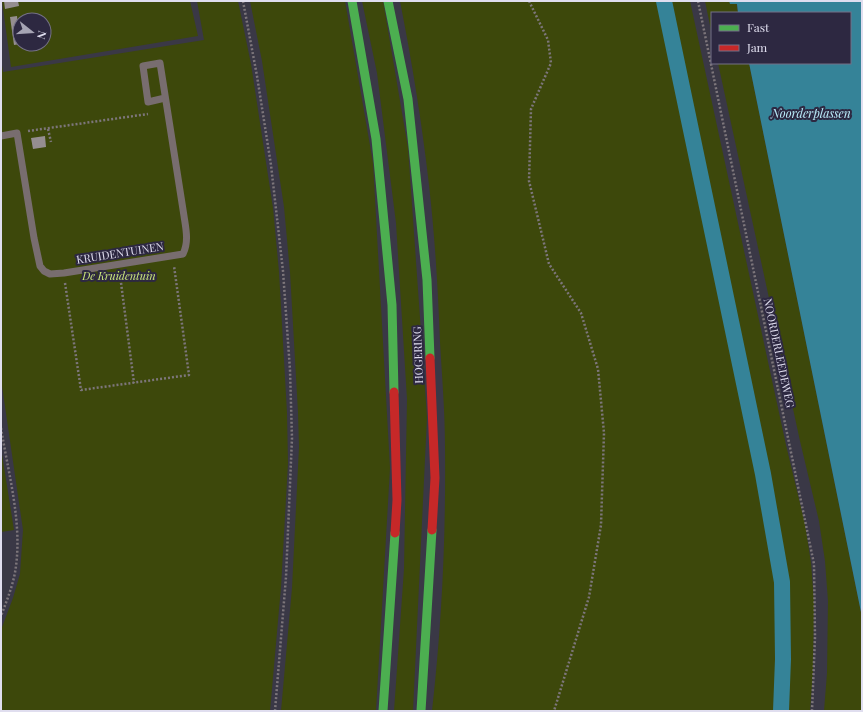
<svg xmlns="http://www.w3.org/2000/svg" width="863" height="712" font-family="'Playfair Display',serif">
	<rect width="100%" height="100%" fill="#3a3846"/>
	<!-- green -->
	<g fill="#3d480b" fill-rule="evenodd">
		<path d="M2 1H190L198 36 11 67ZM20 20H44V44H20Z"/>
		<polygon points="197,1 238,1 251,64 273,208 279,272 287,413 288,463 281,587 270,711 1,711 1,630 13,598 20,574 23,530 1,379 1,59 3,72 204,40"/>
		<polygon points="250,1 345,1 373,163 390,468 376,711 281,711 292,588 299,447 298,412 290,272 284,207 262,61"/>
		<polygon points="362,1 383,1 408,148 427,417 413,711 394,711 404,569 407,399 396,223 377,73"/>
		<path d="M400 1H690L786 445 805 524 811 563 814 602 813 672 810 711H432C442 623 446 534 445 446 445 412 442 377 440 342 438 290 435 237 429 185 422 123 412 62 400 1Z"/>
		<polygon points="705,1 736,1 738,13 712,13 712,35"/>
		<polygon points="718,63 749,63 862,617 862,711 824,711 827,673 828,601 825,561 819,521 800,441"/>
		<polygon points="1,448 14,530 1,532"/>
	</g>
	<!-- water -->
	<polygon fill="#358398" points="729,1 862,1 862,617 749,63 850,63 850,13 738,13 737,4 730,4"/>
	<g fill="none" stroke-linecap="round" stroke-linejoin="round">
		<!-- canal -->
		<polyline stroke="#358398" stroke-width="16" points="664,1 763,474 782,582 783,659 781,711"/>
	</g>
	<!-- building -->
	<g fill="#958e90">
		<polygon points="4,1 18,1 19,6 5,9"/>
		<polygon points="17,16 20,44 14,45 10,17"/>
		<polygon points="45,136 46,147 33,149 31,138"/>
	</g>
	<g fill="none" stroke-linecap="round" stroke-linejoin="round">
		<!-- path -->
		<g stroke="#7d767b" stroke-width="2.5" stroke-dasharray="2 2" stroke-linecap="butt">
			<polyline points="243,1 257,76 271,165 283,271 290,370 292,438 286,577 275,711"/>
			<polyline points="529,1 548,40 551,63 531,109 529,181 549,264 581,313 598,369 604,433 601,525 589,597 554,711"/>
			<polyline points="698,1 814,564 815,637 812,711"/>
			<polyline points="48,129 51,142"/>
			<polyline points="28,131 148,114"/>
			<polyline points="120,275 134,383"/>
			<polyline points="65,283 81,390 189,375 174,266"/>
			<path d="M1 428C8 472 22 521 16 566 14 583 7 600 1 616"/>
		</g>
		<!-- lane -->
		<path stroke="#786d6f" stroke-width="7" d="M1 136 17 133 34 238 40 266 44 271 50 274 64 273 183 254C189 242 186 229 184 216L160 63 143 66 148 102 165 98"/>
		<!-- fast -->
		<g stroke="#4caf50" stroke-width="9">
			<polyline points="352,1 376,139 392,305 394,392"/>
			<polyline points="388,1 408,99 427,280 430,358"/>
			<polyline points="383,711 395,533"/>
			<polyline points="421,711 432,530"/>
		</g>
		<!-- jam -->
		<g stroke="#c62828" stroke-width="9">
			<polyline points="430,358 435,478 432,530"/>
			<polyline points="394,392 397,500 395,533"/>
		</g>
	</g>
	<g text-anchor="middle" stroke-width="4" stroke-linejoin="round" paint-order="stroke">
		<!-- street labels -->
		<g font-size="11" fill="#e0deef" stroke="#2d2841">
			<text transform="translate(120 253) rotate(-9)" y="4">KRUIDENTUINEN</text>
			<text transform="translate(779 353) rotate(78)" y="4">NOORDERLEEDEWEG</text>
			<text transform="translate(418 355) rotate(-92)" y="4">HOGERING</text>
		</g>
		<!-- park labels -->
		<g font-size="11" font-style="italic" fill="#cce87c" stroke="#2d2841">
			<text x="119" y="280">De Kruidentuin</text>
		</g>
		<!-- water labels -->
		<g font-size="12" font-style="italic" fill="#bbeefc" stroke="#2d2841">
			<text x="811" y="118">Noorderplassen</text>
		</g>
	</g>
	<!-- border -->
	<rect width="863" height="712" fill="none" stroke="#e0deef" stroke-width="4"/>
	<!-- legend -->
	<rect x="711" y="12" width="140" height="52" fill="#2d2841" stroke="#757187"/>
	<rect x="719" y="25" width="20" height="6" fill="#4caf50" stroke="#757187"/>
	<text x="747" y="32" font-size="12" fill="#e0deef">Fast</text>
	<rect x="719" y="45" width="20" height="6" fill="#c62828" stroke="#757187"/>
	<text x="747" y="52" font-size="12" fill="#e0deef">Jam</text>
	<!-- north arrow -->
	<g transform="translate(32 32) rotate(107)"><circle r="19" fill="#2d2841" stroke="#757187"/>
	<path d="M0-3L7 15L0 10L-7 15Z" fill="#a6a4b4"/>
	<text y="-6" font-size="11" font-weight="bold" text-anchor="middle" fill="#e0deef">N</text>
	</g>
</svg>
